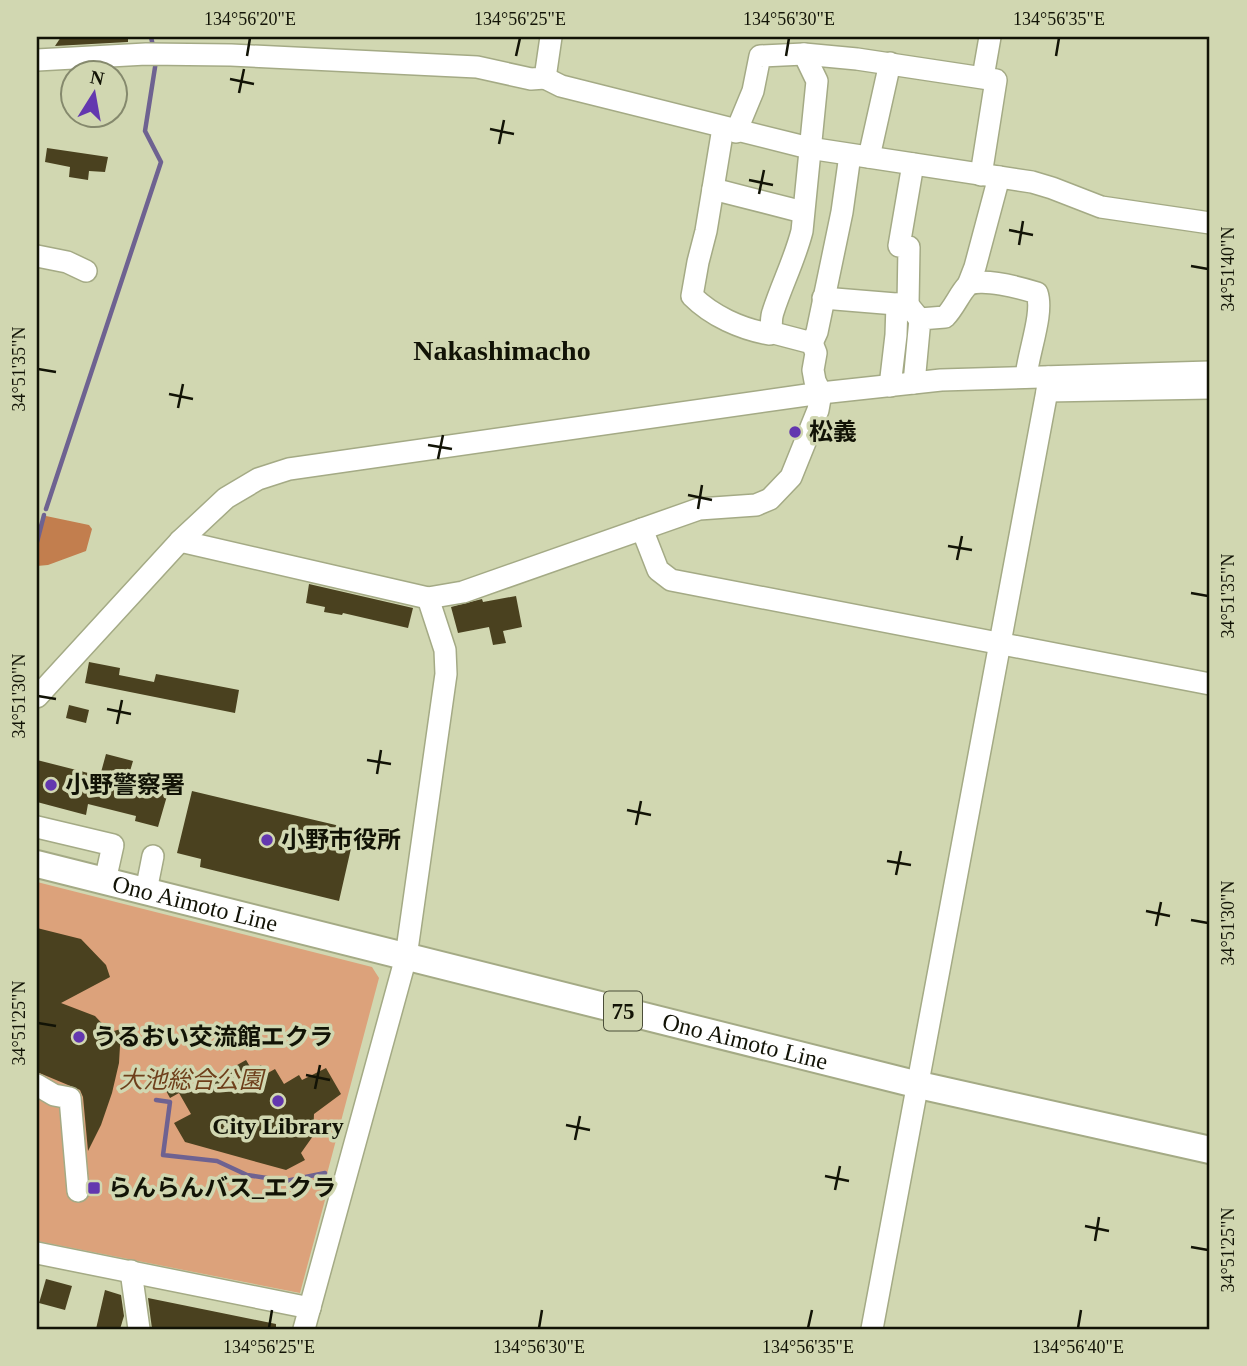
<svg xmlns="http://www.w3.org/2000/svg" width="1247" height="1366" font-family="'Times New Roman','Noto Sans JP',serif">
	<rect width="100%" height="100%" fill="#d1d7b1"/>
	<!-- green -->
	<polygon fill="#dca27b" points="37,882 372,967 379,978 327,1174 329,1185 300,1293 37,1241"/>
	<!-- forest -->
	<path fill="#c27e4e" d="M46 516 89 525 92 529 86 551 48 565 37 566C37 549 32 528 46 516Z"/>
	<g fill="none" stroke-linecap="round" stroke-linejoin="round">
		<!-- stream -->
		<g stroke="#6e6291" stroke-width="4.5">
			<polyline points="151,37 153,46"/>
			<polyline points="46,509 161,162 145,131 156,61"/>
			<polyline points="37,542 44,515"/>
			<polyline points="156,1100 170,1102 163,1155 217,1161 247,1175 286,1181 325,1173"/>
		</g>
	</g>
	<!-- building -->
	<g fill="#4a411f">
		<polygon points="61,37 128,37 128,42 55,46"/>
		<polygon points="47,148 108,157 105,172 89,171 88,180 69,177 70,167 45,162"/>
		<polygon points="309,584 413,608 408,628 343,613 342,615 324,612 325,607 306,603"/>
		<polygon points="516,596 522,627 503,631 506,643 493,645 489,627 458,633 451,607 482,599 483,602"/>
		<polygon points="89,662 120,668 119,675 154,682 156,674 239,690 235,713 85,683"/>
		<polygon points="69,705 89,710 86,723 66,718"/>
		<polygon points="106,754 133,761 128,778 169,789 158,827 135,821 136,816 88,804 86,815 37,802 37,760 100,776"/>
		<polygon points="192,791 340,826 337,841 352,844 339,901 200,867 201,859 177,853"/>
		<polygon points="37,928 81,939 106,965 110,977 61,1003 95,1016 110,1032 121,1029 119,1063 112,1093 101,1125 88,1151 83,1097 80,1090 37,1072"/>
		<polygon points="246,1060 252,1070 261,1065 266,1074 275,1069 284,1084 299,1075 302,1080 326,1068 341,1094 314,1114 313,1136 301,1153 305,1160 286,1170 185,1142 174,1123 191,1114 179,1093 170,1098 164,1087 185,1075 193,1090"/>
		<polygon points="46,1279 72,1286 65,1310 39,1303"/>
		<polygon points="105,1290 121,1295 124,1316 120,1329 96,1329"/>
		<polygon points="148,1298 276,1324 276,1329 152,1329"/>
	</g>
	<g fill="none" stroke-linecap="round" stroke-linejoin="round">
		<defs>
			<g id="minor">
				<polyline points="37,60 146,54 231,55 477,67 531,79 545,78 551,37"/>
				<polyline points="983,77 990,37"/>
				<polyline points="545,78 561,86 809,148 1032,182 1052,188 1101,207 1210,223"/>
				<path d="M723 128 706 231 698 262 692 296C712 316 741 329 769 334 773 327 770 320 773 312 782 284 795 259 802 231L817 81 804 54"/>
				<polyline points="736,132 753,91 760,56 804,54 857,59 996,80 981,175"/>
				<polyline points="869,157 890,63"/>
				<polyline points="713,189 803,212"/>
				<polyline points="37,256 67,262 86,271"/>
				<polyline points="968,285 975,267 999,177"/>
				<polyline points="823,298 908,305 917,316"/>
				<polyline points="908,305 909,247 899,246 913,164"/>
				<polyline points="812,343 817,332 842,212 850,155"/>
				<path d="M914 383 920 319 945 317C954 308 960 293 967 286 978 276 1024 289 1037 293 1044 313 1028 353 1026 377"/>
				<polyline points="890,386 896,335 897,304"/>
				<polyline points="1047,391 1210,388"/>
				<polyline points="642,529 658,570 671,580 1210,684"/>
				<polyline points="180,541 428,598 463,592 699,509 756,505 770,499 791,477 818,410 821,393 815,381 813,370 816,353 812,343 770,332"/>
				<polyline points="37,697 180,541 226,498 258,479 289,469 821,393 941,380 1210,372"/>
				<polyline points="37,827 113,845 105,881"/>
				<polyline points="146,891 153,856"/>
				<polyline points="37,1085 54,1095 70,1098 78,1191"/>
				<polyline points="37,1253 310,1308"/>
				<polyline points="131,1271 139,1329"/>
				<polyline points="304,1329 406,957 446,674 445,650 428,598"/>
				<polyline points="872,1329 1047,391 1048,377"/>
			</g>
			<g id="major">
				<path id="s1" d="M37 864 919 1085 1210 1150"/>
			</g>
		</defs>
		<!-- minor casing -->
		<use href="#minor" stroke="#a4aa85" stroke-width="24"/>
		<!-- major casing -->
		<use href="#major" stroke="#a4aa85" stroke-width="30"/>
		<!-- minor -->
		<use href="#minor" stroke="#fff" stroke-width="21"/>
		<!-- major -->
		<use href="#major" stroke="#fff" stroke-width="26"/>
	</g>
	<!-- ticks -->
	<path fill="none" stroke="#121306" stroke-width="2.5" d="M247 56 250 38M516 56 520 38M786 56 789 38M1056 56 1059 38M230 79 254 84M239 93 244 69M490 129 514 134M499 144 504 120M749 180 773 185M759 194 764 170M1009 230 1033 235M1019 245 1023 221M1191 266 1208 269M38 369 56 372M169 394 193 399M178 408 183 384M428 445 452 449M438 459 443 435M688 495 712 500M698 509 702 485M948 546 972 550M957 560 962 536M1191 593 1208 596M38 696 56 699M107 709 131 714M117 724 122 700M367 760 391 764M377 774 381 750M627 810 651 815M636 825 641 801M887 861 911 865M896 875 901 851M1146 911 1170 916M1191 920 1208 923M1156 926 1161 902M38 1023 56 1026M306 1075 330 1080M315 1089 320 1065M566 1125 590 1130M575 1140 580 1116M825 1176 849 1181M835 1190 840 1166M1085 1226 1109 1231M1095 1241 1099 1217M1191 1247 1208 1250M269 1328 272 1310M539 1328 542 1310M808 1328 812 1310M1078 1328 1081 1310"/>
	<!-- markers -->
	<g fill="#6337af" stroke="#d1d7b1" stroke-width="2.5">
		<circle cx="795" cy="432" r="7"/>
		<circle cx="51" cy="785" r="7"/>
		<circle cx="267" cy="840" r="7"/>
		<circle cx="79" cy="1037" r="7"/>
		<circle cx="278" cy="1101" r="7"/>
		<rect x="87" y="1181" width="14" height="14" rx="3.5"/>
	</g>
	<g text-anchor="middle" stroke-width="7" stroke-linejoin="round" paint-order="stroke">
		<!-- shield labels -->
		<rect fill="#d1d7b1" stroke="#4b4e39" stroke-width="2" x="604" y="991.5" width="38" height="39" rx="5"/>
		<g font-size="23" font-weight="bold" fill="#121306">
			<text x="623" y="1019">75</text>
		</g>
		<!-- poi labels -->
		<g font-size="24" font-weight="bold" fill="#121306" stroke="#d1d7b1" text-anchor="start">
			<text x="809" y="440">松義</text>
			<text x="65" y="793">小野警察署</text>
			<text x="281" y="848">小野市役所</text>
			<text x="93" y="1045">うるおい交流館エクラ</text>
			<text x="278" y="1134" text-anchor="middle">City Library</text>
			<text x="108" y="1196">らんらんバス_エクラ</text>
		</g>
		<!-- street labels -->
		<g font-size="24" fill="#121306" stroke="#d1d7b1">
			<text dy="8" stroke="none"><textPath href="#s1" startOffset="163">Ono Aimoto Line</textPath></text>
			<text dy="8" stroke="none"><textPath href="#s1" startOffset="730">Ono Aimoto Line</textPath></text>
		</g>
		<!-- park labels -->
		<g font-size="24" font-style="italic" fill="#6e3f1b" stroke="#d1d7b1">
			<text x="191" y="1088">大池総合公園</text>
		</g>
		<!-- quarter labels -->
		<g font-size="28" font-weight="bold" fill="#121306" stroke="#d1d7b1">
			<text x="502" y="360">Nakashimacho</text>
		</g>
	</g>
	<!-- border -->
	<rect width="1247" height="1366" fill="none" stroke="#d1d7b1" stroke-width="77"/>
	<!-- north arrow -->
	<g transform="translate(94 94) rotate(11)"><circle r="33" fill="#d1d7b1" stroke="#85896d" stroke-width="2"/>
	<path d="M0-5L12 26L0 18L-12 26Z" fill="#6337af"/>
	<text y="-10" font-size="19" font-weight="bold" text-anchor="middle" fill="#121306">N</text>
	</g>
	<rect x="38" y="38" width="1170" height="1290" fill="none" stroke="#121306" stroke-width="2.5"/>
	<g font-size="18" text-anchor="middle" fill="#121306">
		<text x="250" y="25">134°56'20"E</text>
		<text x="520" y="25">134°56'25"E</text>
		<text x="789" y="25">134°56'30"E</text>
		<text x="1059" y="25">134°56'35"E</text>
		<text transform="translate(1228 269) rotate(-90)" y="6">34°51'40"N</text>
		<text transform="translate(19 369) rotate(-90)" y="6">34°51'35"N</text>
		<text transform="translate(1228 596) rotate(-90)" y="6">34°51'35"N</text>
		<text transform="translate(19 696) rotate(-90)" y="6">34°51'30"N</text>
		<text transform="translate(1228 923) rotate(-90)" y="6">34°51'30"N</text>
		<text transform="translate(19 1023) rotate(-90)" y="6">34°51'25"N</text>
		<text transform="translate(1228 1250) rotate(-90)" y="6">34°51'25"N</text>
		<text x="269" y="1353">134°56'25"E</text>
		<text x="539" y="1353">134°56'30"E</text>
		<text x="808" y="1353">134°56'35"E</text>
		<text x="1078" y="1353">134°56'40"E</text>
	</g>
</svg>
